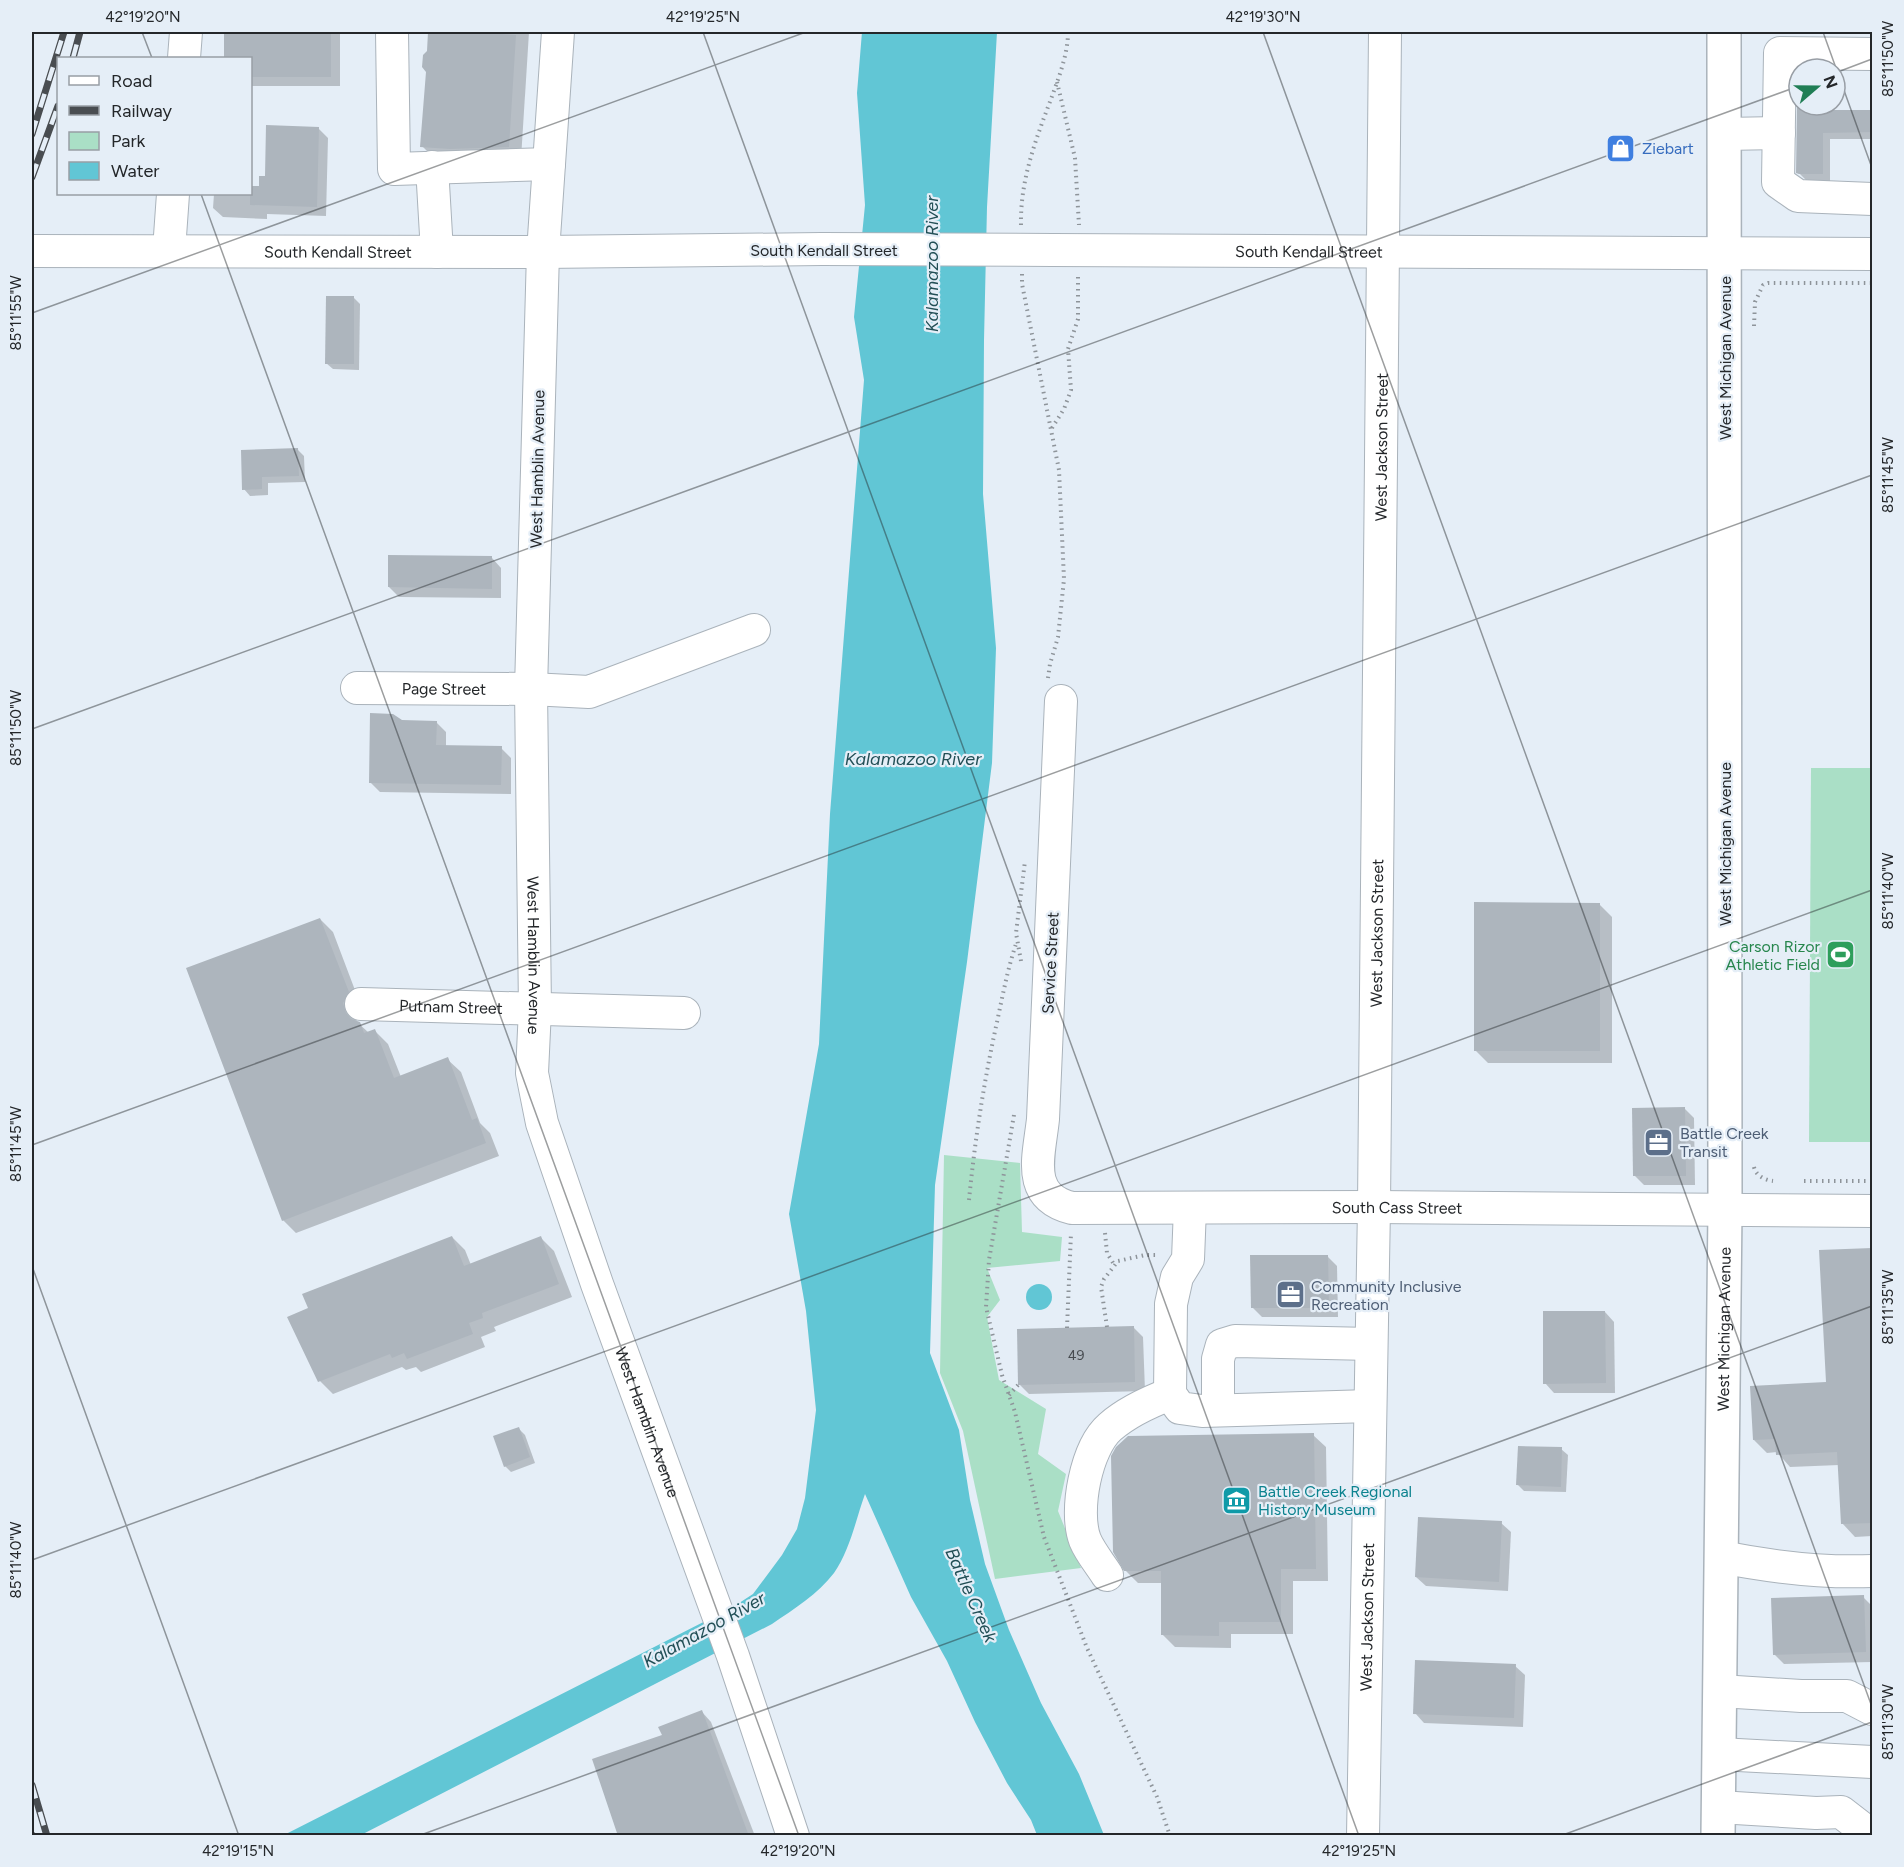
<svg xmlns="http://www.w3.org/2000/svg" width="1904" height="1867" font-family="Figtree,sans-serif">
	<rect width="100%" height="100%" fill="#e5eef7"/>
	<!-- green -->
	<g fill="#aadfc6">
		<polygon points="1811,768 1872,768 1872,1142 1809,1142"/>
		<polygon points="944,1155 1020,1163 1022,1232 1062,1237 1060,1261 987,1268 1000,1300 987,1317 999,1380 1046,1409 1038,1454 1066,1474 1058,1511 1081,1568 995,1579 963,1431 940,1373"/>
	</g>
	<!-- water -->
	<g fill="#61c6d5">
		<path d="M862 32H997L987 207 984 340 983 494 996 648 992 763 967 962 935 1185 930 1353 959 1430 970 1500 985 1564 1009 1630 1041 1703 1079 1774 1104 1835H1037L1031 1820 1007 1783 975 1722 947 1661 911 1597 865 1494C856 1519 850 1550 834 1573 818 1594 794 1609 772 1624L361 1835 282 1836 733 1607 753 1594 782 1555 797 1529 805 1498 816 1410 806 1311 789 1214 819 1044 830 814 864 380 854 317 865 205 857 93Z"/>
		<circle cx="1039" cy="1297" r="13"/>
	</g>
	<!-- shadow -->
	<g fill="#0003">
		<polygon points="225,32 340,32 340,86 250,86 250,58 226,58"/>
		<polygon points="430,32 529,32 521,159 434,158 422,146"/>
		<polygon points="1872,73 1872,166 1872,139 1830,139 1830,181 1807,181 1798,172 1799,85 1799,105 1830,105 1830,112 1872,112"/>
		<polygon points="318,128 328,138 326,216 267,214 267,219 223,217 213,208 214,194 250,194 260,188 266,177"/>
		<polygon points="354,298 360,304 359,370 333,369 326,363"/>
		<polygon points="298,450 304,456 305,482 268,483 268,495 250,496 244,489"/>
		<polygon points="492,558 501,568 501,598 399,597 389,587"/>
		<polygon points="401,722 436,722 446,732 446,747 501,748 511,758 511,794 380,792 370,782"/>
		<polygon points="1599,904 1612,917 1612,1063 1488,1063 1475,1050"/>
		<polygon points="320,919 333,932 361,1006 356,1017 357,1022 369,1033 375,1031 388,1044 401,1077 447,1059 461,1072 480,1123 490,1133 499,1156 296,1233 283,1220"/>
		<polygon points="1684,1108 1694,1118 1695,1185 1644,1185 1634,1175"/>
		<polygon points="452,1237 465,1250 471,1265 541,1238 554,1251 572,1297 494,1327 496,1331 481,1337 485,1347 421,1372 416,1367 406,1370 402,1367 333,1394 320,1381"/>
		<polygon points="1872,1249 1872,1536 1855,1537 1842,1523 1839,1465 1790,1467 1777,1452 1767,1453 1754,1440 1828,1383 1821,1252"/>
		<polygon points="1327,1256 1337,1266 1338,1317 1262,1317 1253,1308"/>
		<polygon points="1605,1312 1614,1322 1615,1393 1554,1393 1545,1383"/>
		<polygon points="1133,1327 1143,1337 1145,1391 1029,1394 1020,1385"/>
		<polygon points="519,1429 525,1435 535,1463 511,1472 505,1466"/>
		<polygon points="1313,1435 1326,1447 1328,1581 1293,1581 1293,1634 1231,1634 1231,1648 1175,1647 1162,1634 1162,1583 1138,1583 1125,1570"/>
		<polygon points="1561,1449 1568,1455 1566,1492 1524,1491 1518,1485"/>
		<polygon points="1501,1523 1511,1532 1508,1591 1426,1586 1416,1577"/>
		<polygon points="1863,1597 1872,1606 1872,1662 1784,1664 1774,1654"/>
		<polygon points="1515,1666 1525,1675 1523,1727 1424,1723 1415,1713"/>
		<polygon points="702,1712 711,1722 755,1836 719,1836 664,1736"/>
	</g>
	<!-- building -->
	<g fill="#adb5bd">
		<polygon points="224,32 331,32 331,77 250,77 250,58 224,58"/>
		<polygon points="428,32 471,32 516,35 509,147 450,149 420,147 426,72 422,67 423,55 427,51"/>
		<polygon points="1797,105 1823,105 1823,110 1872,110 1872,132 1823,133 1823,174 1799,174 1796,173"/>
		<polygon points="266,125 319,127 317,207 250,205 250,186 259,186 259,176 265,176"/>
		<polygon points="326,296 354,296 354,364 325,364"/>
		<polygon points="298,448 299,476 262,477 262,489 242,490 241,450"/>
		<polygon points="388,555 492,556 492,589 388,587"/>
		<polygon points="370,713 393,714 402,720 437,721 436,745 502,746 501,785 369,783"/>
		<polygon points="1474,902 1600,903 1600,1051 1474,1051"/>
		<polygon points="320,918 349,992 343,1003 346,1013 351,1019 360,1022 364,1033 375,1029 394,1078 448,1057 472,1120 477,1118 486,1143 282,1221 186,968"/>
		<polygon points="1685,1107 1686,1176 1633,1176 1632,1108"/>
		<polygon points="452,1236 464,1266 541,1236 559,1284 482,1313 483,1318 469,1323 473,1334 407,1359 404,1353 392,1358 390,1354 318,1382 287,1317 308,1308 302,1294"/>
		<polygon points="1872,1248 1872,1523 1841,1524 1837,1452 1776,1455 1775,1439 1753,1440 1750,1386 1826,1382 1819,1250"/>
		<polygon points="1250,1255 1328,1255 1329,1308 1251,1308"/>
		<polygon points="1543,1311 1605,1311 1606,1383 1543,1384"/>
		<polygon points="1134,1326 1135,1382 1018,1385 1017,1329"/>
		<polygon points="519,1427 530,1457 504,1467 493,1436"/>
		<polygon points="1314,1433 1316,1569 1281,1569 1281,1622 1219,1622 1219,1636 1161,1635 1161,1571 1124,1571 1113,1552 1111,1456 1116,1447 1128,1436"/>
		<polygon points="1518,1446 1562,1447 1561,1487 1516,1485"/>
		<polygon points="1418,1517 1502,1521 1499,1582 1415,1577"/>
		<polygon points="1864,1595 1866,1652 1773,1655 1771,1598"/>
		<polygon points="1415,1660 1516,1664 1514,1718 1413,1714"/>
		<polygon points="702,1710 749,1836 618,1836 592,1759 662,1735 658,1727"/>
	</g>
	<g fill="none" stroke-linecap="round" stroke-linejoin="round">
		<defs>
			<g id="minor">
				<polyline points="392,32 394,169 549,164"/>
				<path id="s1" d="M558 32 543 252 531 689 535 1009 532 1073 542 1123 597 1284 733 1656 793 1836"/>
				<polyline points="1872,54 1780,53 1778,182 1798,196 1872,199"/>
				<polyline points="184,58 186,32"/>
				<polyline points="1724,134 1779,133"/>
				<polyline points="432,167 437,252"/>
				<polyline points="169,250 173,194"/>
				<path id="s2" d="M1053 250 1872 254"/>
				<path id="s3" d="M32 251 543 252 822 249"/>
				<path id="s4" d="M357 688 531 689 589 692 754 630"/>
				<path id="s5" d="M1061 701 1043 1119C1039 1157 1025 1196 1072 1208L1374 1207 1872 1211"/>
				<path id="s6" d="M361 1004 684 1013"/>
				<polyline points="1190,1208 1188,1259 1177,1277 1171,1304 1170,1394 1180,1408 1202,1411 1370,1406"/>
				<polyline points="1218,1410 1218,1359 1222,1345 1235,1341 1371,1344"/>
				<path d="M1721 1557C1772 1567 1821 1573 1872 1571"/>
				<path d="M1107 1575C1100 1564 1090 1552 1085 1540 1074 1511 1086 1448 1110 1427 1127 1412 1149 1402 1170 1394"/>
				<polyline points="1720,1691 1801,1696 1847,1696 1872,1709"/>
				<polyline points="1719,1754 1872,1762"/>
				<polyline points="1719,1807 1816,1813 1841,1812 1863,1829 1872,1832"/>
				<path id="s7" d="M1363 1836 1374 1207 1385 32"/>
			</g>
			<g id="highway">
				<path id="s8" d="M1718 1836 1725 1210 1724 32"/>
			</g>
		</defs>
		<!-- minor casing -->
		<use href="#minor" stroke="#aab3bb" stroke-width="34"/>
		<!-- highway casing -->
		<use href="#highway" stroke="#aab3bb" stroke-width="36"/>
		<!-- path -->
		<g stroke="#8e949a" stroke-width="4" stroke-dasharray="1.5 4.5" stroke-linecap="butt">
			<polyline points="1057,82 1075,158 1079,225"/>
			<path d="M1021 225C1020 180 1036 139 1051 99 1059 77 1068 54 1068 32"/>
			<polyline points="1022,274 1022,284 1059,470 1064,579 1058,637 1050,664 1048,678"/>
			<polyline points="1754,326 1755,302 1763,285 1768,283 1872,283"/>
			<polyline points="1052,428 1064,409 1071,390 1068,349 1078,319 1078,277"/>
			<polyline points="1021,961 1016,933 1025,861"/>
			<polyline points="1014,1115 989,1260 986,1307 1002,1375 1015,1412 1044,1537 1087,1648 1157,1797 1170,1836"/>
			<path d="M1754 1167C1756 1176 1765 1180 1773 1181"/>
			<polyline points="1804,1181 1872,1181"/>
			<path d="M969 1200C975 1139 984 1081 997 1022 1003 994 1008 967 1017 941"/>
			<polyline points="1105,1233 1107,1253 1115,1266"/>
			<polyline points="1107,1327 1101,1287 1104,1279 1118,1261 1145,1255 1159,1255"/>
			<polyline points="1067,1328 1071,1233"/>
			<polyline points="1009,1395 1018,1385"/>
		</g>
		<!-- minor -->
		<use href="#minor" stroke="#fff" stroke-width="32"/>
		<!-- highway -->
		<use href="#highway" stroke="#fff" stroke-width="33"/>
		<defs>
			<g id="rail">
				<polyline points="73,58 80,32"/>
				<polyline points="32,134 64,32"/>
				<polyline points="32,177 58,106"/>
				<polyline points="32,1785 47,1836"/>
				<polyline points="32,1835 32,1836"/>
			</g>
		</defs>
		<!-- rail casing -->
		<use href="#rail" stroke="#494d51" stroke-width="7"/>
		<!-- rail -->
		<use href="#rail" stroke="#e5eef7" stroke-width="4.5" stroke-dasharray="14" stroke-linecap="butt"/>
		<defs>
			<polyline id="minor-bridge" points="822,249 1053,250"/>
		</defs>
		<!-- minor-bridge casing -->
		<use href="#minor-bridge" stroke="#aab3bb" stroke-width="34" stroke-linecap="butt"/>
		<!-- minor-bridge -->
		<use href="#minor-bridge" stroke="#fff" stroke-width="32"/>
	</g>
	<!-- ticks -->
	<path fill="none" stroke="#24272a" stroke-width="1.5" stroke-opacity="0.45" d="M142 32 152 58M703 32 1359 1836M1263 32 1872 1707M1823 32 1872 168M1835 73 1872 59M201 194 799 1836M32 313 806 32M32 729 1799 86M32 1145 1872 475M32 1266 239 1836M32 1560 1872 890M418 1836 1872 1306M1560 1836 1872 1722"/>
	<!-- icons -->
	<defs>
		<symbol id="shop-square" viewBox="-11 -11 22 22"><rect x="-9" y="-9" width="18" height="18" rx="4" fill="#3f7fe0" stroke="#e5eef7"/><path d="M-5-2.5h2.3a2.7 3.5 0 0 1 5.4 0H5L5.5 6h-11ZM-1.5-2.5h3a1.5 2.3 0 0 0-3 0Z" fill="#fff"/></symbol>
		<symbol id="stadium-square" viewBox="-11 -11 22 22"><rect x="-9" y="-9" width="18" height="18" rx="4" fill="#2e9e5b" stroke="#e5eef7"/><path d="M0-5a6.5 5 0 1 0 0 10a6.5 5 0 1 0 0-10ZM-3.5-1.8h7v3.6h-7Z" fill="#fff"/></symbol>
		<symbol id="office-square" viewBox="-11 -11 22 22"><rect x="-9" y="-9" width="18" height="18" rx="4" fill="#5c6f8a" stroke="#e5eef7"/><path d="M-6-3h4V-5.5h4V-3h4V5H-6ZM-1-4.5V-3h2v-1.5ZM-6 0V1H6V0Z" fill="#fff"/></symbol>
		<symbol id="museum-square" viewBox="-11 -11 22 22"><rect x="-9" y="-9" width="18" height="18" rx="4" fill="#0f9aa8" stroke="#e5eef7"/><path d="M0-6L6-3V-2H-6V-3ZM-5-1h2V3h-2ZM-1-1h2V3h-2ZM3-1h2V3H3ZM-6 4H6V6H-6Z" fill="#fff"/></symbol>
	</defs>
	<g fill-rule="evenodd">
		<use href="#shop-square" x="1604" y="132" width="33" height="33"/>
		<use href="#stadium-square" x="1824" y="938" width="33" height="33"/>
		<use href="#office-square" x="1642" y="1126" width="33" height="33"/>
		<use href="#office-square" x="1274" y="1278" width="33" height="33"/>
		<use href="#museum-square" x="1220" y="1484" width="33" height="33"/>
	</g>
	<g text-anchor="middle" stroke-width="4.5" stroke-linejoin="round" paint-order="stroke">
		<!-- number labels -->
		<g font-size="14" fill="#464a4f">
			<text x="1076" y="1360">49</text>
		</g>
		<!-- shop labels -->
		<g font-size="16" fill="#366cbe" stroke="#e5eef7" text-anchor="start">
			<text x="1642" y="154">Ziebart</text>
		</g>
		<!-- street labels -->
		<g font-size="16" fill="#24272a" stroke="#e5eef7">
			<text x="824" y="256">South Kendall Street</text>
			<text dy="6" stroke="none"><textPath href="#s3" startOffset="306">South Kendall Street</textPath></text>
			<text dy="6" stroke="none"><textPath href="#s2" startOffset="256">South Kendall Street</textPath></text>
			<text transform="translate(1725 358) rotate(-90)" y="6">West Michigan Avenue</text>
			<text dy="6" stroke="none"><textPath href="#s7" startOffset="1389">West Jackson Street</textPath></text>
			<text transform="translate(537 469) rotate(-89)" y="6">West Hamblin Avenue</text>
			<text dy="6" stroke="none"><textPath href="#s4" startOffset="87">Page Street</textPath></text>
			<text transform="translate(1725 844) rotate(-90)" y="6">West Michigan Avenue</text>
			<text dy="6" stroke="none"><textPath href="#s7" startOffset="903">West Jackson Street</textPath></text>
			<text dy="6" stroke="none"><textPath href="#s1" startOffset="924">West Hamblin Avenue</textPath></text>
			<text transform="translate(1050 963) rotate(-87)" y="6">Service Street</text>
			<text dy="6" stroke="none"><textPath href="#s6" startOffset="90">Putnam Street</textPath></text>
			<text dy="6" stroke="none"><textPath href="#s5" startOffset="850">South Cass Street</textPath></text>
			<text dy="6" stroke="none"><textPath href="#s8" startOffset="507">West Michigan Avenue</textPath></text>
			<text dy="6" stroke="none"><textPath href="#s1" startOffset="1410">West Hamblin Avenue</textPath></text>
			<text dy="6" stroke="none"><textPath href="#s7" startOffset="219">West Jackson Street</textPath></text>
		</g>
		<!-- leisure labels -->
		<g font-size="16" fill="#27864d" stroke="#e5eef7" text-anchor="end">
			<text x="1820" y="952">Carson Rizor<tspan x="1820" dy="18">Athletic Field</tspan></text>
		</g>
		<!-- service labels -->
		<g font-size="16" fill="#4e5e75" stroke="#e5eef7" text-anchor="start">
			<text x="1680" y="1139">Battle Creek<tspan x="1680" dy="18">Transit</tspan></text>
			<text x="1311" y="1292">Community Inclusive<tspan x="1311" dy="18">Recreation</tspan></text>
		</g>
		<!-- culture labels -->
		<g font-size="16" fill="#0d838f" stroke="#e5eef7" text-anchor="start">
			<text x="1258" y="1497">Battle Creek Regional<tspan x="1258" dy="18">History Museum</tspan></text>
		</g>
		<!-- water labels -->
		<g font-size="18" font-style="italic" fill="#224f56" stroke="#e5eef7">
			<text transform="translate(932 264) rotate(-90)" y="6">Kalamazoo River</text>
			<text x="913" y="765">Kalamazoo River</text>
			<text transform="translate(971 1595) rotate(66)" y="6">Battle Creek</text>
			<text transform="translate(704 1630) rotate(-29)" y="6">Kalamazoo River</text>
		</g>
	</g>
	<!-- border -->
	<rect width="1904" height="1867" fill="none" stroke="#e5eef7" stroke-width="66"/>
	<!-- legend -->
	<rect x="57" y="57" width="195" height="138" fill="#e5eef7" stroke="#989ea5" stroke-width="1.5"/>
	<rect x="69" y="76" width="30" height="9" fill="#ffffff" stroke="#989ea5" stroke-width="1.5"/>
	<text x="111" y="87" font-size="18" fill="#24272a">Road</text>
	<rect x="69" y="106" width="30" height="9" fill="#494d51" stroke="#989ea5" stroke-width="1.5"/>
	<text x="111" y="117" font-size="18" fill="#24272a">Railway</text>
	<rect x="69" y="132" width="30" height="18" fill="#aadfc6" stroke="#989ea5" stroke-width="1.5"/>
	<text x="111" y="147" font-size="18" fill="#24272a">Park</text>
	<rect x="69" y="162" width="30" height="18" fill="#61c6d5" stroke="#989ea5" stroke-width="1.5"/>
	<text x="111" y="177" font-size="18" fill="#24272a">Water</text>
	<!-- north arrow -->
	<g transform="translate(1817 87) rotate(70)"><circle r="28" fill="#e5eef7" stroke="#989ea5" stroke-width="1.5"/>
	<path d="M0-4.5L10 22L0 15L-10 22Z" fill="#207e55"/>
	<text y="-9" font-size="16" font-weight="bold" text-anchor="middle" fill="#24272a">N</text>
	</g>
	<rect x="33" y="33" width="1838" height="1801" fill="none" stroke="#24272a" stroke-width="2"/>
	<g font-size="15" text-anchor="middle" fill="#24272a">
		<text x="143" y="22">42°19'20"N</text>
		<text x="703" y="22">42°19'25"N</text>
		<text x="1263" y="22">42°19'30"N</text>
		<text transform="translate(1888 59) rotate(-90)" y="5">85°11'50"W</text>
		<text transform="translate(16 313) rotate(-90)" y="5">85°11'55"W</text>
		<text transform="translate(1888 475) rotate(-90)" y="5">85°11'45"W</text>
		<text transform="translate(16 728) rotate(-90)" y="5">85°11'50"W</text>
		<text transform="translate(1888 891) rotate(-90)" y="5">85°11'40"W</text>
		<text transform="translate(16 1144) rotate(-90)" y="5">85°11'45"W</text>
		<text transform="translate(1888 1307) rotate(-90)" y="5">85°11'35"W</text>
		<text transform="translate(16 1560) rotate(-90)" y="5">85°11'40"W</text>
		<text transform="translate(1888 1722) rotate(-90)" y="5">85°11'30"W</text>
		<text x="238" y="1856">42°19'15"N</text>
		<text x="798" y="1856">42°19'20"N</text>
		<text x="1359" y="1856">42°19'25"N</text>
	</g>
</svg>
